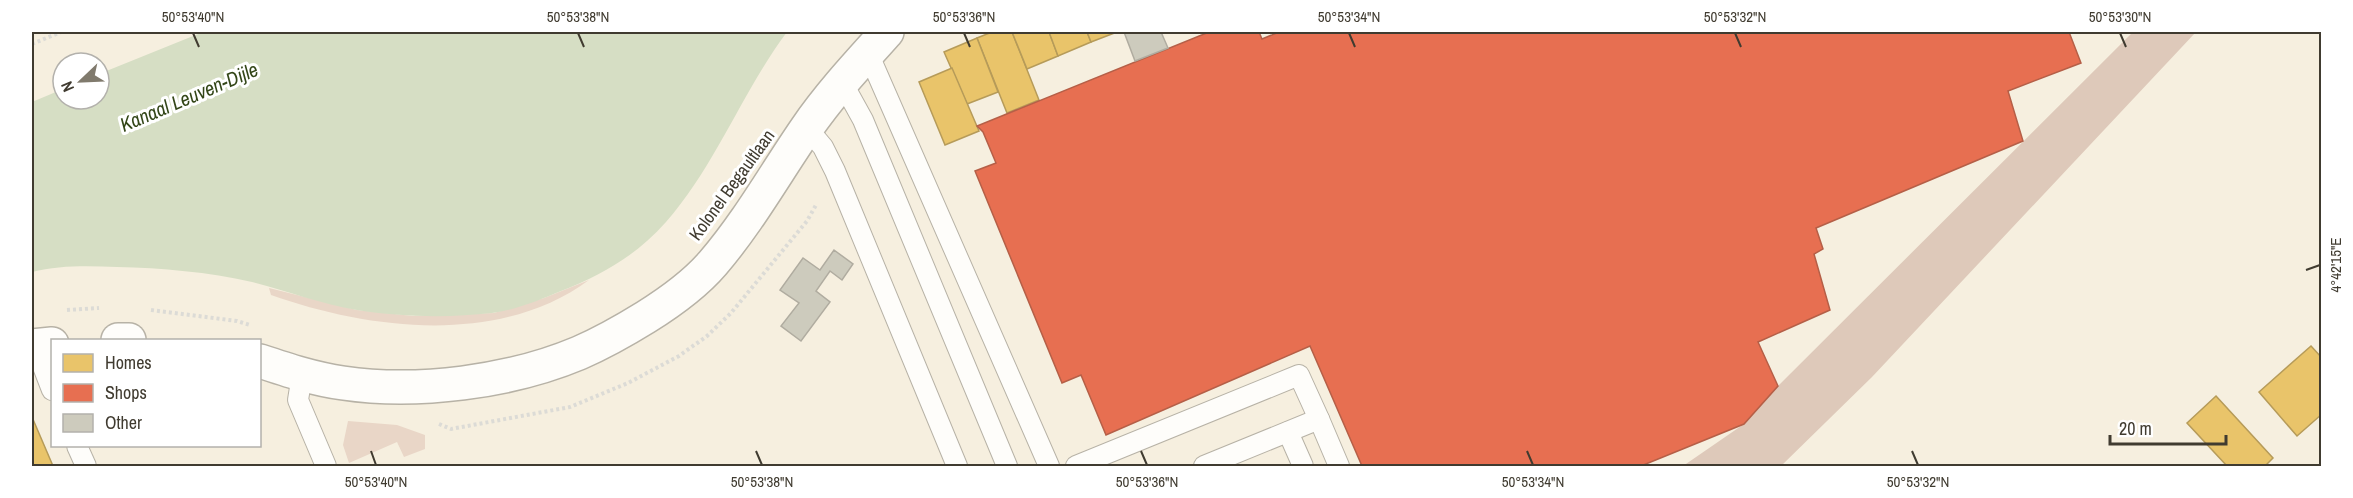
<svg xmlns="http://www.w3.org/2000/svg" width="2353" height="498" font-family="'Archivo Narrow',sans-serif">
	<rect width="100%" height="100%" fill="#f6efdf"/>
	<!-- green -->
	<g fill="#e9d6c7">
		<path d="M589 280C500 346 370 330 271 295L269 288 357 310 413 316 494 313 544 298Z"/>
		<polygon points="348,421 397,425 425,435 425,449 404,457 397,442 349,463 343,445"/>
	</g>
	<!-- forest -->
	<polygon fill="#dec9ba" points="2133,32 2196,32 1872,377 1781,466 1683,466 1744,424 1778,386"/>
	<!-- water -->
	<path fill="#d6dec4" d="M203 32H787C742 92 716 165 666 222 637 255 602 275 561 291 540 300 515 310 492 313 449 318 400 317 357 310 321 304 287 291 252 282 208 272 162 268 117 267 89 266 59 265 32 272V102L63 89V99H99V74Z"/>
	<!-- homes -->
	<g fill="#e9c46a" stroke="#b69b59" stroke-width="1.5">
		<polygon points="992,32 1012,32 1039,100 1007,113 977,38"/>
		<polygon points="1012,32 1049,32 1058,56 1027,69"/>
		<polygon points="1049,32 1087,32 1091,42 1058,56"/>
		<polygon points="1087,32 1117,32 1091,42"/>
		<polygon points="977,38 998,92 967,104 944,52"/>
		<polygon points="952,68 979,131 945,145 919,82"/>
		<polygon points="2311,346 2322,358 2322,414 2297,436 2259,392"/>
		<polygon points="2216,396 2273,458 2265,466 2227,466 2187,423"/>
		<polygon points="32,417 53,466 32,466"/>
	</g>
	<!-- shops -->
	<polygon fill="#e76f51" stroke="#b55f47" stroke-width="1.5" points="1209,32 1259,32 1262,39 1279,32 2069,32 2081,63 2008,91 2023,141 1816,228 1823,249 1814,254 1830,310 1758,342 1778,386 1744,424 1641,466 1362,466 1310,346 1106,435 1081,375 1062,383 975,171 996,163 983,132 977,126"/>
	<!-- building -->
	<g fill="#cdcbbd" stroke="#b0aca0" stroke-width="1.5">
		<polygon points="1124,32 1161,32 1168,48 1135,61"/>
		<polygon points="834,250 853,264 842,280 830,271 816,291 830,302 801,341 781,326 799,303 780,290 803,258 820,270"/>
	</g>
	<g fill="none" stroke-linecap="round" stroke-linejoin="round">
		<defs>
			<g id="service">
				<polyline points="868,53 1049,466"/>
				<polyline points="842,82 863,120 1007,466"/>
				<polyline points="807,128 823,147 835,171 957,466"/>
				<polyline points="35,346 52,390"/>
				<polyline points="302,375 298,400 326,466"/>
				<polyline points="1288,432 1303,466"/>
				<polyline points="77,446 86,466"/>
				<polyline points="1076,466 1299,375 1319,419"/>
				<polyline points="1204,466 1319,419 1339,466"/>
			</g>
			<g id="tertiary">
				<polyline points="118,340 129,340"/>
				<polyline points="32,346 52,344"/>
				<path d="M260 361C287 370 314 379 343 383 417 394 510 382 579 353 602 343 625 330 646 317 670 302 695 284 713 263 749 221 775 174 806 129 830 94 859 63 887 32"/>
			</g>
		</defs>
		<!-- service casing -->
		<use href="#service" stroke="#b7b2a6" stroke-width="22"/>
		<!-- tertiary casing -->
		<use href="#tertiary" stroke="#b7b2a6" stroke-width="36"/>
		<!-- path -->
		<g stroke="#dcdbd6" stroke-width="4" stroke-dasharray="3 3" stroke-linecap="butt">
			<polyline points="32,44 61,32"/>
			<polyline points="67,310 99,308"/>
			<polyline points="151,310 237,321 250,325"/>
			<polyline points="439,424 451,429 570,407 628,383 679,356 707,336 731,313 807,221 816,205"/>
		</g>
		<!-- service -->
		<use href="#service" stroke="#fefdfa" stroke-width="20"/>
		<!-- tertiary -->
		<use href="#tertiary" stroke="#fefdfa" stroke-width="33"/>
	</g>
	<!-- ticks -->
	<path fill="none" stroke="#403b30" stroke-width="2" d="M193 33 199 47M578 33 584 47M964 33 970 47M1349 33 1355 47M1735 33 1741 47M2120 33 2126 47M2306 270 2320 265M371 451 376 465M756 451 762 465M1141 451 1147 465M1527 451 1533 465M1912 451 1918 465"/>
	<g text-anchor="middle" stroke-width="6" stroke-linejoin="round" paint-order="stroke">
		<!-- street labels -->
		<g font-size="18" fill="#403b30" stroke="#fff">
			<text transform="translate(732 185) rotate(-54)" y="6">Kolonel Begaultlaan</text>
		</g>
		<!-- water labels -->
		<g font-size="20" font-style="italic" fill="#334618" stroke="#fff">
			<text transform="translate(189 97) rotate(-23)" y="7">Kanaal Leuven-Dijle</text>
		</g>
	</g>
	<!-- border -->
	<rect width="2353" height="498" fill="none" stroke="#ffffff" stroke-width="66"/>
	<!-- legend -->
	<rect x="51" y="339" width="210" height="108" fill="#ffffff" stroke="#b3b1ac" stroke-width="1.5"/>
	<rect x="63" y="354" width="30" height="18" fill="#e9c46a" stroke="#b3b1ac" stroke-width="1.5"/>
	<text x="105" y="369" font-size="18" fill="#403b30">Homes</text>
	<rect x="63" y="384" width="30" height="18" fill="#e76f51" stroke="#b3b1ac" stroke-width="1.5"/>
	<text x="105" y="399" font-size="18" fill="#403b30">Shops</text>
	<rect x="63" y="414" width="30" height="18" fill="#cdcbbd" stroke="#b3b1ac" stroke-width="1.5"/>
	<text x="105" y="429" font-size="18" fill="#403b30">Other</text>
	<!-- north arrow -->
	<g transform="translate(81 81) rotate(247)"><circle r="28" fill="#ffffff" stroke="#b3b1ac" stroke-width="1.5"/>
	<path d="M0-4.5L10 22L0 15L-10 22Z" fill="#807a6d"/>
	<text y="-9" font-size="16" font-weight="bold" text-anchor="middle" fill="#403b30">N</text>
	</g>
	<!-- scale -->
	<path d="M2110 435v9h116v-9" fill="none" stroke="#403b30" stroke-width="3"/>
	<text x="2119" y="435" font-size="18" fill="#403b30" stroke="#ffffff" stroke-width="4.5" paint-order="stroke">20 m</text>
	<rect x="33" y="33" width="2287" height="432" fill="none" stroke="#403b30" stroke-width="2"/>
	<g font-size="15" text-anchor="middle" fill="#403b30">
		<text x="193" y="22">50°53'40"N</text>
		<text x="578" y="22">50°53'38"N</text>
		<text x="964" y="22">50°53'36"N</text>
		<text x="1349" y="22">50°53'34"N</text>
		<text x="1735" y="22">50°53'32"N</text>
		<text x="2120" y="22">50°53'30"N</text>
		<text transform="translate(2336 265) rotate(-90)" y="5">4°42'15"E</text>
		<text x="376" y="487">50°53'40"N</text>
		<text x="762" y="487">50°53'38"N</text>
		<text x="1147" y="487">50°53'36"N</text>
		<text x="1533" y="487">50°53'34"N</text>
		<text x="1918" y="487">50°53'32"N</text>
	</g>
</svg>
